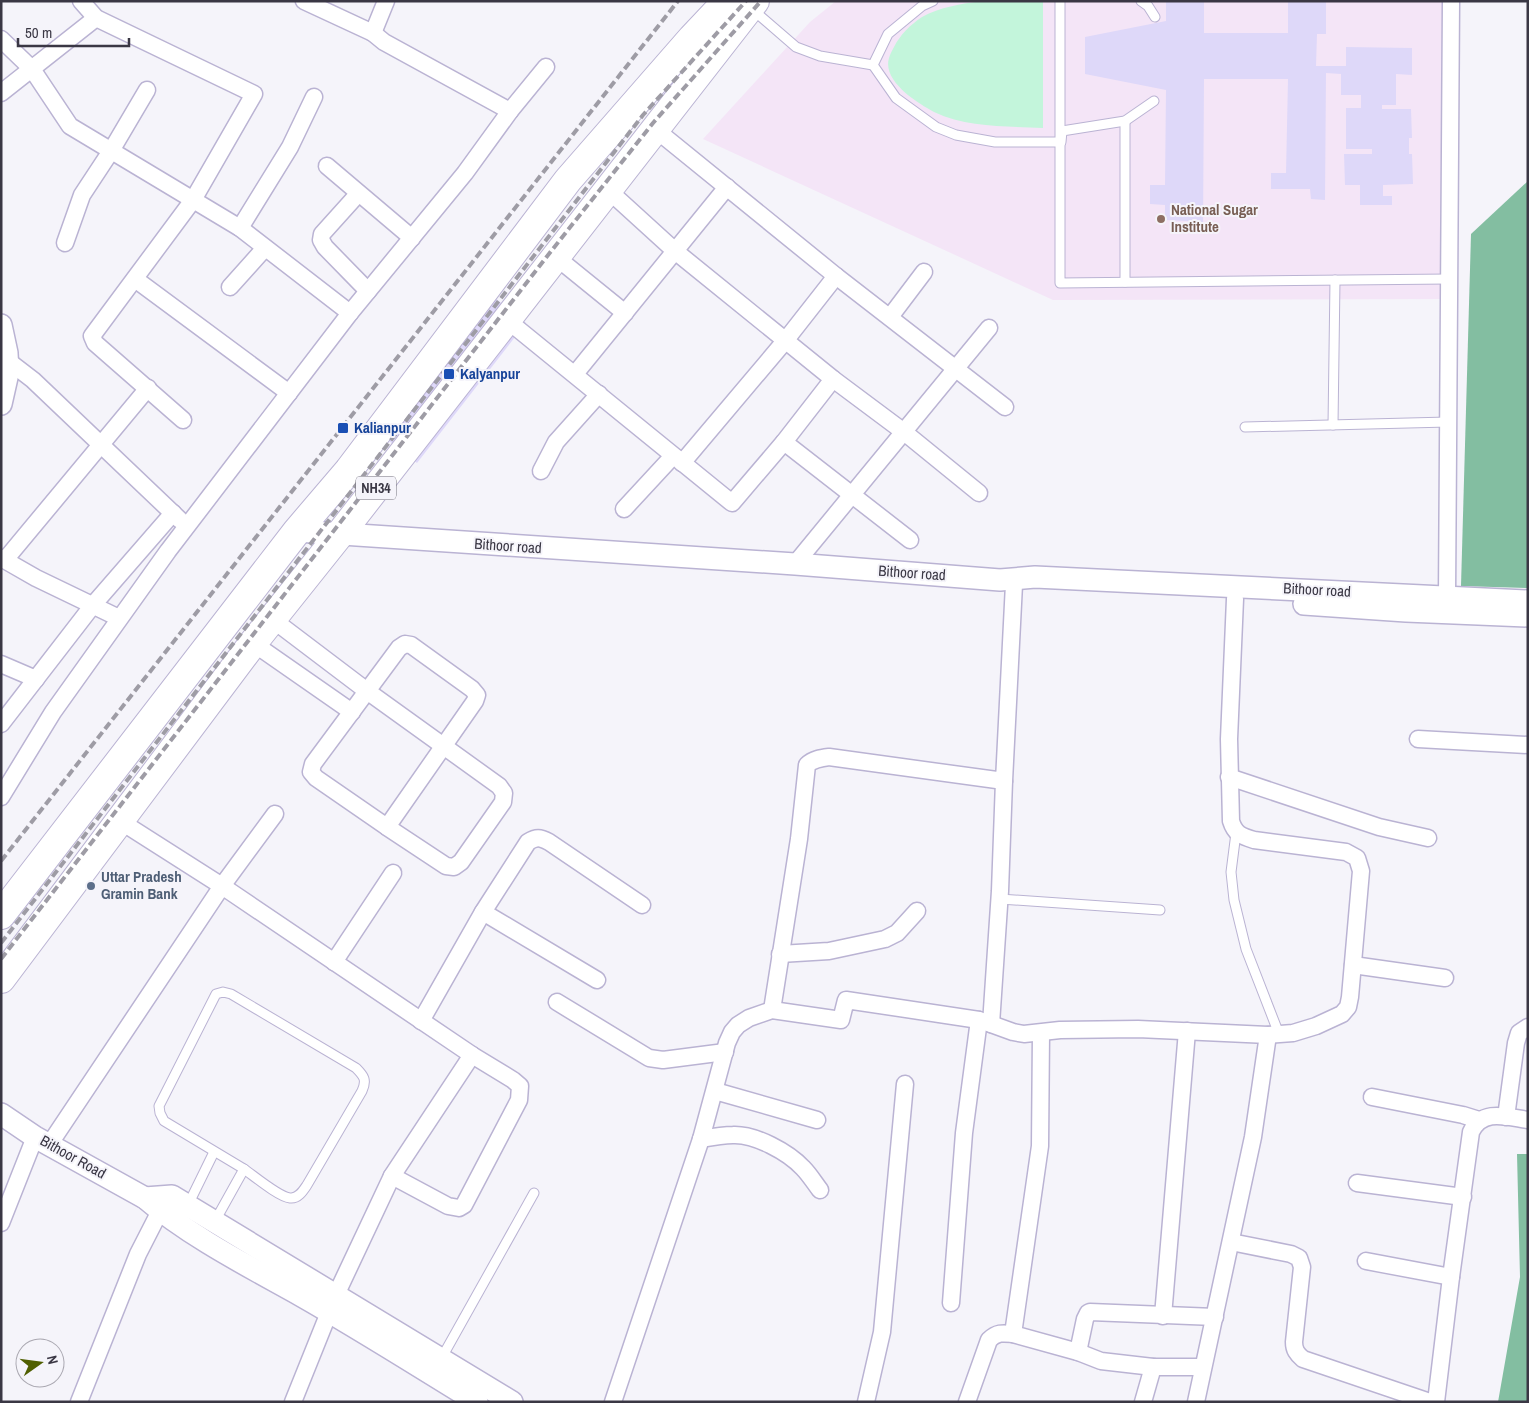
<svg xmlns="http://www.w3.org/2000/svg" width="1529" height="1403" font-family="'Archivo Narrow',sans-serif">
	<rect width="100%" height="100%" fill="#f5f4fa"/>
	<!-- education -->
	<polygon fill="#f4e5f7" points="836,1 1445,1 1444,299 1053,300 703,139 810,22"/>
	<!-- green -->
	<path fill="#c3f5db" d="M981 1H1043V128C1007 126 968 128 934 112 917 103 882 81 889 58 890 54 892 51 894 47 900 35 910 25 922 17 940 7 961 4 981 1Z"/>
	<!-- forest -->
	<g fill="#83bea1">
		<polygon points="1528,181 1528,588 1461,586 1471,234"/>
		<polygon points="1517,1154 1528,1154 1528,1402 1498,1402 1520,1277"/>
	</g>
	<!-- building -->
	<g fill="#ded8f9">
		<polygon points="1166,1 1204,1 1204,33 1288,33 1288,1 1326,1 1326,34 1317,34 1316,66 1346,66 1346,47 1412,48 1412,75 1396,74 1396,105 1382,105 1382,109 1411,109 1412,138 1409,138 1409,154 1412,154 1413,184 1383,185 1383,196 1392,196 1392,205 1360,205 1360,185 1345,185 1344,154 1372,154 1372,149 1346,149 1346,108 1361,108 1361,95 1341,95 1341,74 1326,73 1325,200 1311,199 1310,189 1271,189 1271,173 1286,173 1288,79 1204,79 1203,230 1188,230 1188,221 1165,220 1165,205 1150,204 1150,185 1165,185 1166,90 1085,74 1085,37 1166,21"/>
		<polygon points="479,285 526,323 417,463 370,426"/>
	</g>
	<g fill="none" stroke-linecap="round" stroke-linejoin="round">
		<defs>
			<g id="service">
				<polyline points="933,1 922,6 888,34 873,65 896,98 936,127 956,135 995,142 1061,142 1062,131 1125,121 1154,101"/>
				<polyline points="1060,1 1060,283 1449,279"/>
				<polyline points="1141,1 1148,6 1155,17"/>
				<polyline points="752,9 796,47 820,56 873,65"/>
				<polyline points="1125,121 1125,282"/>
				<polyline points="1333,425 1335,280"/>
				<polyline points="1245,427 1448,422"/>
				<polyline points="1236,833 1231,872 1234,900 1246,949 1279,1034"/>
				<polyline points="1000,899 1160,910"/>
				<path d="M223 992 231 994 356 1068C364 1076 367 1080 362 1091L307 1185C303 1191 298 1199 290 1198 279 1197 254 1176 244 1169 217 1153 191 1137 164 1121L160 1113 159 1106 216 994Z"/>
				<polyline points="188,1205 214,1152"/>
				<polyline points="215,1221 244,1169"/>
				<polyline points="441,1359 534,1193"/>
			</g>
			<g id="minor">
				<polyline points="81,1 96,18 254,94 193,200 92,336 95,343 183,420"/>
				<polyline points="373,33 386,1"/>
				<polyline points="1,39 32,69 70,126 240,228 350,313"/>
				<polyline points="1,93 96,18"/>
				<polyline points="510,111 546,67"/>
				<polyline points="655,129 836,276 1005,407"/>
				<polyline points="327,166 412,238"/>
				<polyline points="358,194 322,234 321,240 325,247 368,291"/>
				<polyline points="240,228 290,147 314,97"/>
				<polyline points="65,243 82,195 111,151 147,90"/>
				<polyline points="556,257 625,313"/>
				<polyline points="135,279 289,393"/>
				<polyline points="230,287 265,248"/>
				<polyline points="890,317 924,272"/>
				<polyline points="507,320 732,503 784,442 833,379 675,251 608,190"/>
				<polyline points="7,360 33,380 180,520"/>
				<polyline points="575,374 727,187"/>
				<polyline points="833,379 904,432 979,493"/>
				<polyline points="784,442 910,540"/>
				<polyline points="682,463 785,341 836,276"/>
				<polyline points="541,471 556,442 599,394"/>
				<polyline points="624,509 673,456"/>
				<polyline points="1,558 36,578 119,618"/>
				<polyline points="5,560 148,388"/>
				<polyline points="795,564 989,328"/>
				<polyline points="1447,597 1451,1"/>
				<polyline points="272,619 367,691 499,786 504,793 503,802 461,862 454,867 446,866 387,827"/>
				<polyline points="253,643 352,712"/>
				<polygon points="405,644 411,645 472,689 477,695 475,701 387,827 316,778 311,772 313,764 399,648"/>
				<polyline points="1,664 36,679"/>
				<polyline points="1,724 93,605 173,513"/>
				<polyline points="1418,739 1528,745"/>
				<polyline points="1229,777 1379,827 1428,838"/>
				<polyline points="1,797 53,712 168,551 350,313 465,173 510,111 384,42 373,33 304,1"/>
				<polyline points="120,821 222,886 472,1055 513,1080 520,1086 519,1100 464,1205 459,1208 448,1206 392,1176"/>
				<polyline points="483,912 597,980"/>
				<polyline points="780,954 829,951 885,939 897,933 917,911"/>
				<polyline points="334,962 393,873"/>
				<polyline points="1353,965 1445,978"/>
				<polyline points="557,1002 649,1058 663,1060 725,1052"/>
				<path d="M772 1010 799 839 807 765C813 759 821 758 829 757L1004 781 1014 584"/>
				<path d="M421 1021 483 912 528 842C536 837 540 837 549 842L642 905"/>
				<path d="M991 1024 1013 1032 1024 1034 1060 1030 1138 1029 1268 1035 1293 1033 1316 1026 1342 1014 1348 1007 1350 997 1361 871 1357 858 1346 852 1254 840C1241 836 1235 834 1231 821L1229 739 1235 599"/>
				<polyline points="1041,1033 1040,1146 1013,1334 1078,1352 1101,1361 1153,1367 1203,1367"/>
				<polyline points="715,1091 817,1120"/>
				<polyline points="1372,1097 1463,1115 1479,1120"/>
				<polyline points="1506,1117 1516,1043 1519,1033 1528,1027"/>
				<path d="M701 1139C712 1137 723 1135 733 1135 755 1134 788 1152 803 1168 809 1174 814 1182 820 1190"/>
				<polyline points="49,1145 222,886 275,814"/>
				<polyline points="1357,1183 1463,1197"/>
				<polyline points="1,1223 35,1137"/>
				<path d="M1231 1242 1291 1254 1299 1258 1302 1267 1294 1342C1294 1350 1297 1354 1303 1359L1430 1402"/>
				<polyline points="1366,1261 1451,1277"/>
				<polyline points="951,1303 964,1133 979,1020"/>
				<polyline points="1163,1316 1187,1031"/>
				<polyline points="1078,1352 1085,1319 1088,1313 1090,1312 1215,1317"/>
				<polyline points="79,1402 138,1254 160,1211"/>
				<polyline points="293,1402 336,1295 392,1176 472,1055"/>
				<polyline points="613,1402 701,1139 727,1043 732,1032 738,1025 749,1018 772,1010 841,1020 846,1000 979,1020 991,1024 1000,891 1004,781"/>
				<polyline points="866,1402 882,1332 905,1084"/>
				<path d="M967 1402 989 1340C997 1332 1003 1333 1013 1334"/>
				<polyline points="1143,1402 1153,1367"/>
				<polyline points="1196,1402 1253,1137 1268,1035"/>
				<path d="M1436 1402 1451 1277 1471 1132C1482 1108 1507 1117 1528 1120"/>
			</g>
			<g id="tertiary">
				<polyline points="1,325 7,353 8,373 1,404"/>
				<polyline points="297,531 795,564 1000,580 1035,577 1528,601"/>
				<polyline points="1304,604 1406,611 1528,616"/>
				<path d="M1 1114 35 1137 145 1198C189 1236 250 1267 300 1295 360 1329 418 1366 477 1402"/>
				<polyline points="145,1198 172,1196 512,1402"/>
			</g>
			<g id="trunk">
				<polyline points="1,915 297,531 349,470 568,180 692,38 727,1"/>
				<polyline points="1,979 253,643 340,534 755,1"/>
			</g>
		</defs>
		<!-- service casing -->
		<use href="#service" stroke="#bab3d3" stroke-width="11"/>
		<!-- minor casing -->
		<use href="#minor" stroke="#bab3d3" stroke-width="19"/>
		<!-- tertiary casing -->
		<use href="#tertiary" stroke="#bab3d3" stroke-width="24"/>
		<!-- trunk casing -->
		<use href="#trunk" stroke="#bab3d3" stroke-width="30"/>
		<!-- service -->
		<use href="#service" stroke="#fff" stroke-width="9"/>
		<!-- minor -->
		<use href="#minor" stroke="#fff" stroke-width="16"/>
		<!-- tertiary -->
		<use href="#tertiary" stroke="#fff" stroke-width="21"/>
		<!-- trunk -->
		<use href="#trunk" stroke="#fff" stroke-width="28"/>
		<!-- rail -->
		<g stroke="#9e9ca5" stroke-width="4" stroke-dasharray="8 4" stroke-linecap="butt">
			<polyline points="1,861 678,1"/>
			<polyline points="1,943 643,115 746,1"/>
			<polyline points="1,959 552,250 653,123 761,1"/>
		</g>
	</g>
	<!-- markers -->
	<circle fill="#8d6e63" stroke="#f5f4fa" stroke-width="2" cx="1161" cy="219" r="5"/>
	<g fill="#1a4fb4" stroke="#f5f4fa" stroke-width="2">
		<rect x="443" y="368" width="12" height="12" rx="2.5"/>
		<rect x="337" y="422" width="12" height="12" rx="2.5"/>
	</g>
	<circle fill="#5c6f8a" stroke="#f5f4fa" stroke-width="2" cx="91" cy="886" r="5"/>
	<g text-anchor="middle" stroke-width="4" stroke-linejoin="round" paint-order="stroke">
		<!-- shield labels -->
		<rect fill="#f5f4fa" stroke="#72707b" stroke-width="1" x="356" y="476.5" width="40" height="23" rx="4"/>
		<g font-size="14" font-weight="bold" fill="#3a3744">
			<text x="376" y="493">NH34</text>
		</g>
		<!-- education labels -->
		<g font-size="15" font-weight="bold" fill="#785e54" stroke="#f5f4fa" text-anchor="start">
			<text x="1171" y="215">National Sugar<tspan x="1171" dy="17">Institute</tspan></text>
		</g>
		<!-- transit labels -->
		<g font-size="15" font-weight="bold" fill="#164399" stroke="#f5f4fa" text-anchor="start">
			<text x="460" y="379">Kalyanpur</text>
			<text x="354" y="433">Kalianpur</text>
		</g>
		<!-- street labels -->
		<g font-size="15" fill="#3a3744" stroke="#f5f4fa">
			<text transform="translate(508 546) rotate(4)" y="5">Bithoor road</text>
			<text transform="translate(912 573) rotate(4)" y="5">Bithoor road</text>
			<text transform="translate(1317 590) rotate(3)" y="5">Bithoor road</text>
			<text transform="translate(73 1157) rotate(29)" y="5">Bithoor Road</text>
		</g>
		<!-- service labels -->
		<g font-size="15" font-weight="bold" fill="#4e5e75" stroke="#f5f4fa" text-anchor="start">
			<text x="101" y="882">Uttar Pradesh<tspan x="101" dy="17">Gramin Bank</tspan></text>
		</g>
	</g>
	<!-- border -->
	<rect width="1529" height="1403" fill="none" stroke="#3a3744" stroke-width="5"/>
	<!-- north arrow -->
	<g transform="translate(40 1363) rotate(76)"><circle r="24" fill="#f5f4fa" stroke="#aaa8b1"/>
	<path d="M0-4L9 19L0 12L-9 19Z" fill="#505f01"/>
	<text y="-8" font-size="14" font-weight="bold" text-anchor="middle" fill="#3a3744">N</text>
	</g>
	<!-- scale -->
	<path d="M18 38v8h111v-8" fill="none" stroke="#3a3744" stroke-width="2.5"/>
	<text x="25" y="38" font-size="15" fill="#3a3744" stroke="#f5f4fa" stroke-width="4" paint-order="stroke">50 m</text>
</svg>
